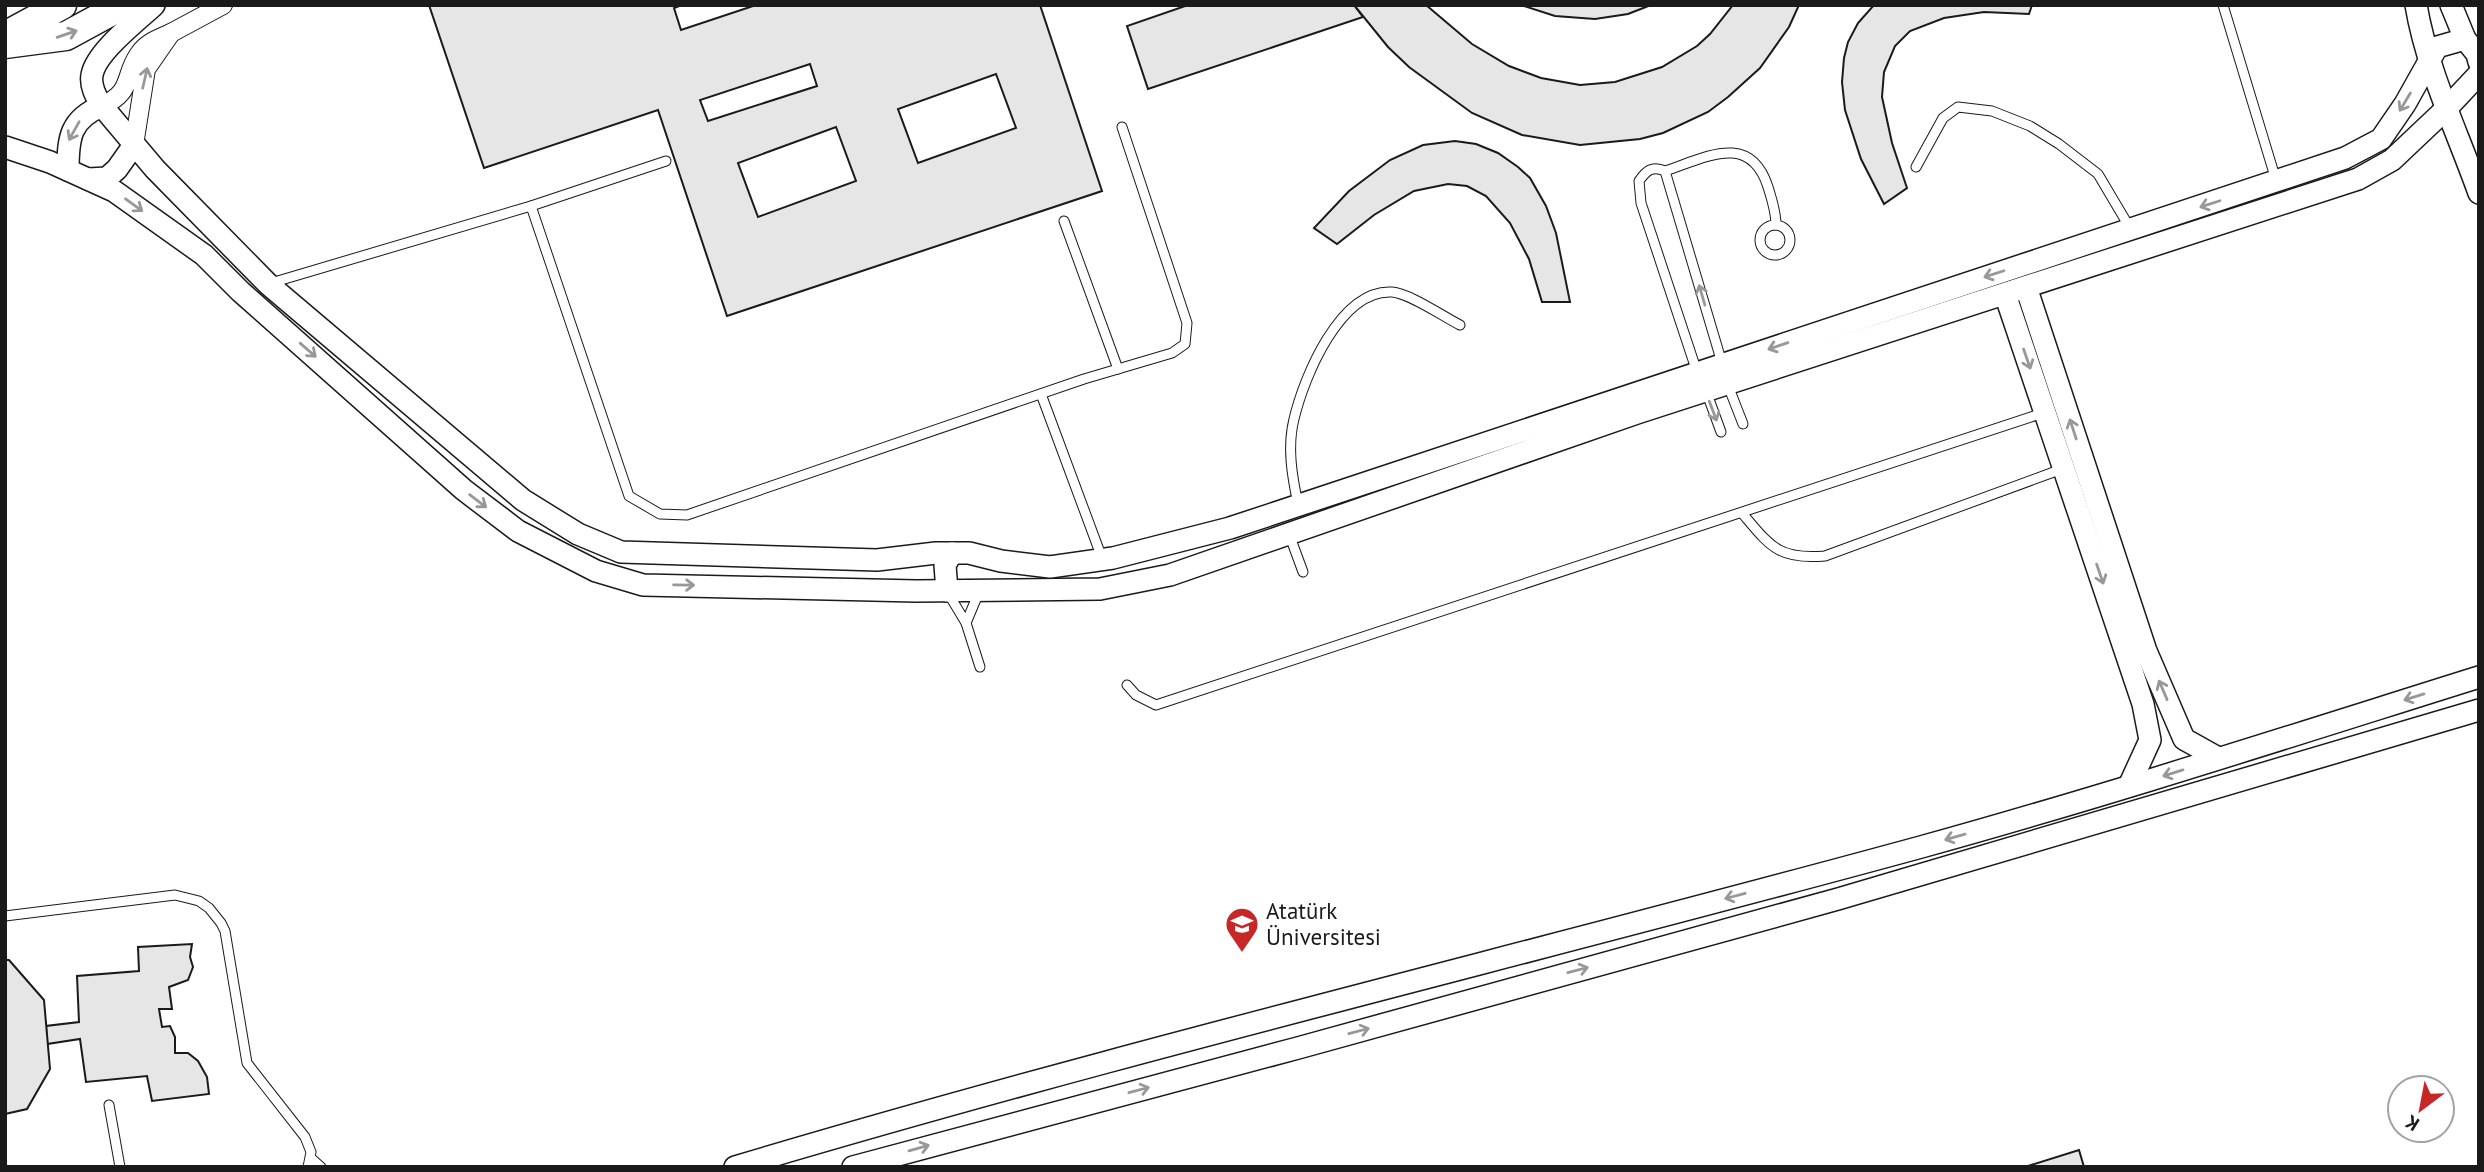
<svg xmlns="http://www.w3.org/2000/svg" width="2484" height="1172" font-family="'PT Sans',sans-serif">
	<rect width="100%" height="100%" fill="#fff"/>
	<!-- building -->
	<g fill="#e6e6e6" stroke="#1a1a1a" stroke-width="2" fill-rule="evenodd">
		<path d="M429 5H682L674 8 681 30 756 5H1040L1102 191 727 316 658 110 484 168ZM810 64 817 86 708 121 700 100ZM996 74 1016 128 918 163 898 109ZM836 127 856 181 758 217 738 163Z"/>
		<polygon points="1188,5 1354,5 1363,17 1148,89 1127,26"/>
		<polygon points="1354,5 1426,5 1472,44 1509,66 1541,78 1580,85 1615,82 1662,67 1697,46 1710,34 1733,5 1799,5 1789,27 1760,68 1728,97 1708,112 1663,133 1640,139 1580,145 1522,135 1472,113 1409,67 1388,47"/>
		<polygon points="1521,5 1651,5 1628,14 1595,19 1555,16"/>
		<polygon points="2032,5 2029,14 1984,12 1944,18 1910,31 1895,46 1884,72 1882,97 1892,143 1907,188 1884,204 1861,159 1845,110 1842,82 1844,58 1848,42 1858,23 1874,5"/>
		<polygon points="1455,141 1476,144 1498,153 1518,167 1530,178 1546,206 1556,233 1570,302 1542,302 1529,259 1510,223 1486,196 1467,186 1448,184 1414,191 1374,215 1337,244 1314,228 1349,191 1390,160 1423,145"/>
		<polygon points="192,944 190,957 193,967 188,980 169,987 172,1009 159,1009 162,1027 170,1026 175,1037 175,1053 188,1053 198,1061 207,1077 209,1094 152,1101 147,1076 86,1082 80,1039 47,1044 46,1026 79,1022 77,976 139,971 138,947"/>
		<polygon points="5,960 9,960 44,1000 50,1069 27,1109 5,1114"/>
		<polygon points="2079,1150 2084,1167 2025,1167"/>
	</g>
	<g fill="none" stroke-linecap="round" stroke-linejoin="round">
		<defs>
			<g id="service">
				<polyline points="2223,5 2276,180"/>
				<polyline points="1916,167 1943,118 1958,107 1992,111 2030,126 2059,144 2098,174 2130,228"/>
				<path d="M1665 171C1705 158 1750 131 1768 187 1772 200 1776 211 1776 225"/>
				<polyline points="531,206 666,161"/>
				<polyline points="1064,221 1118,369"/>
				<circle cx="1775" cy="240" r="15"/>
				<polyline points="271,283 531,206 629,496 660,514 687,515 1084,379 1172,353 1185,344 1187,323 1122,127"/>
				<path d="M1697 372 1641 203 1639 181C1646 171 1652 165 1665 171L1722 363"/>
				<polyline points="1727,383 1743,424"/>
				<polyline points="1706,391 1721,432"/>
				<polyline points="1041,394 1102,558"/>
				<path d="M1298 504C1292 476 1287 447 1294 419 1304 377 1340 289 1392 292 1409 293 1444 317 1460 325"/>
				<path d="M1742 513C1770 546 1778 560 1825 556L2062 469"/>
				<polyline points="1289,534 1303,572"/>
				<polyline points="948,593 966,623 980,667"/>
				<polyline points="966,623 979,592"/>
				<polyline points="1127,685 1136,695 1156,705 2043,413"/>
				<polyline points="5,916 175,895 199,901 209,908 221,923 225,931 247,1063 305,1137 311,1152 308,1167"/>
				<polyline points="109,1105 120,1167"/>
				<polyline points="311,1158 321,1167"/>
			</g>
			<g id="minor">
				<polyline points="171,33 223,5"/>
				<path d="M102 106C134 91 123 77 139 54 146 43 159 38 171 33L146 69 134 145"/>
			</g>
			<g id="tertiary">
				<path d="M154 5C137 21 96 52 92 75 90 85 96 98 102 106L155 169 268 284 523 500 578 534 621 552 877 560 936 553H969L1001 561 1050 567 1113 558 1230 528 2345 158 2381 139 2405 104 2437 47 2465 39"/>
				<path d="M2416 5C2427 70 2457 131 2479 193"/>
				<polyline points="2451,5 2465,39 2477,54 2479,62"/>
				<polyline points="5,147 50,162 114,191 204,255 241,292 464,490 518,531 596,571 643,585 916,591 1100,589 1170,575 1637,413 2358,179 2392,160 2447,108 2479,74"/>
				<path d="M68 170C68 138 70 119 102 106"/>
				<polyline points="88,179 107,178 117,169 134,145"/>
				<polyline points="2026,287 2146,651 2184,739 2218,758"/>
				<polyline points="2005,294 2143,704 2150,740 2129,786"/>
				<polyline points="947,591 945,565 952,553"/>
				<path d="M735 1167C1127 1050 1526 955 1921 847 2109 795 2294 735 2479 677"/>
				<polyline points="853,1167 1298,1048 1838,899 2479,710"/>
			</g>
			<g id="trunk">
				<polyline points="5,36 62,5"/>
				<polyline points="5,44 66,36 123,5"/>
			</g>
		</defs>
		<!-- service casing -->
		<use href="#service" stroke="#1a1a1a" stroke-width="11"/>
		<!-- minor casing -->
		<use href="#minor" stroke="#1a1a1a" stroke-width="20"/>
		<!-- tertiary casing -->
		<use href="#tertiary" stroke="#1a1a1a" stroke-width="24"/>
		<!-- trunk casing -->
		<use href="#trunk" stroke="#1a1a1a" stroke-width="31"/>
		<!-- service -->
		<use href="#service" stroke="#fff" stroke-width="9"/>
		<!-- minor -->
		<use href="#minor" stroke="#fff" stroke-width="18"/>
		<!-- tertiary -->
		<use href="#tertiary" stroke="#fff" stroke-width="21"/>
		<!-- trunk -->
		<use href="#trunk" stroke="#fff" stroke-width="28"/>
	</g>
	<!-- one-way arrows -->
	<defs><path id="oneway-shaft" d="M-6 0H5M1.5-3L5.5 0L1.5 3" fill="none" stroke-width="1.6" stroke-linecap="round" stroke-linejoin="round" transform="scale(1.75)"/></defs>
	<g stroke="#989898">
		<use href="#oneway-shaft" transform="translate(67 34) rotate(-19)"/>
		<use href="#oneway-shaft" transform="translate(145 78) rotate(-77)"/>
		<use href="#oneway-shaft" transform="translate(2405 102) rotate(121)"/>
		<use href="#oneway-shaft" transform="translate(74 131) rotate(119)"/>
		<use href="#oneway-shaft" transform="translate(2210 204) rotate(162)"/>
		<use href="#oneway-shaft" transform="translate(134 205) rotate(36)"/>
		<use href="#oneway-shaft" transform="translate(1994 274) rotate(162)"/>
		<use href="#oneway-shaft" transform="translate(1702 295) rotate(-106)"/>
		<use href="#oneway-shaft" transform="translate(1778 346) rotate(161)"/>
		<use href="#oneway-shaft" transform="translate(308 350) rotate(41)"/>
		<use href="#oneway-shaft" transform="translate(2027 359) rotate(71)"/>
		<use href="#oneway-shaft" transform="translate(1713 411) rotate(69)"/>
		<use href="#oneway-shaft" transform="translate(2073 429) rotate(-108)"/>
		<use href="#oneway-shaft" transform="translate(478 501) rotate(37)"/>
		<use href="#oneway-shaft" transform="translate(2100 574) rotate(71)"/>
		<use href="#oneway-shaft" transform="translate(684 585) rotate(1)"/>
		<use href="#oneway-shaft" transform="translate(2163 690) rotate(-113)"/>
		<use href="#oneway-shaft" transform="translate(2414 697) rotate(163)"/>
		<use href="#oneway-shaft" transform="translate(2173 773) rotate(163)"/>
		<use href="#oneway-shaft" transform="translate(1955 837) rotate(164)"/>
		<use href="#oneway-shaft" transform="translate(1735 896) rotate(165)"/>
		<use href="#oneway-shaft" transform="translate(1578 970) rotate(-15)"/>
		<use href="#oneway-shaft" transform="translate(1359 1031) rotate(-15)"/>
		<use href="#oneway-shaft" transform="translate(1139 1090) rotate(-15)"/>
		<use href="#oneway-shaft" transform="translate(919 1148) rotate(-16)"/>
	</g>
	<!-- icons -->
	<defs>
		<symbol id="university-pin" viewBox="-11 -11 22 30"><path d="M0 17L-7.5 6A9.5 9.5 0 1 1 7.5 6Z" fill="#c62828" stroke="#fff"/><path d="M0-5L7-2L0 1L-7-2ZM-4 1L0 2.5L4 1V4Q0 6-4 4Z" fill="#fff"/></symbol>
	</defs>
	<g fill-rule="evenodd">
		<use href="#university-pin" x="1223" y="905" width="38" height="52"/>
	</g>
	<g text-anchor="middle" stroke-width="5" stroke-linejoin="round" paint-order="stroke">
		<!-- poi labels -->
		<g font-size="23" fill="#1a1a1a" stroke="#fff" text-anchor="start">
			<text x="1266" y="919">Atatürk<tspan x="1266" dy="26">Üniversitesi</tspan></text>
		</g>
	</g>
	<!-- border -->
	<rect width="2484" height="1172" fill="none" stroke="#1a1a1a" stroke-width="14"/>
	<!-- north arrow -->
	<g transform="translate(2421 1109) rotate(212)"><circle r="33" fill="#ffffff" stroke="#a3a3a3" stroke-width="2"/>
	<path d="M0-5L12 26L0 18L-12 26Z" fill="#c62828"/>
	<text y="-10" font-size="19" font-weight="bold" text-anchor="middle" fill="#1a1a1a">K</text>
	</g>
</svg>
